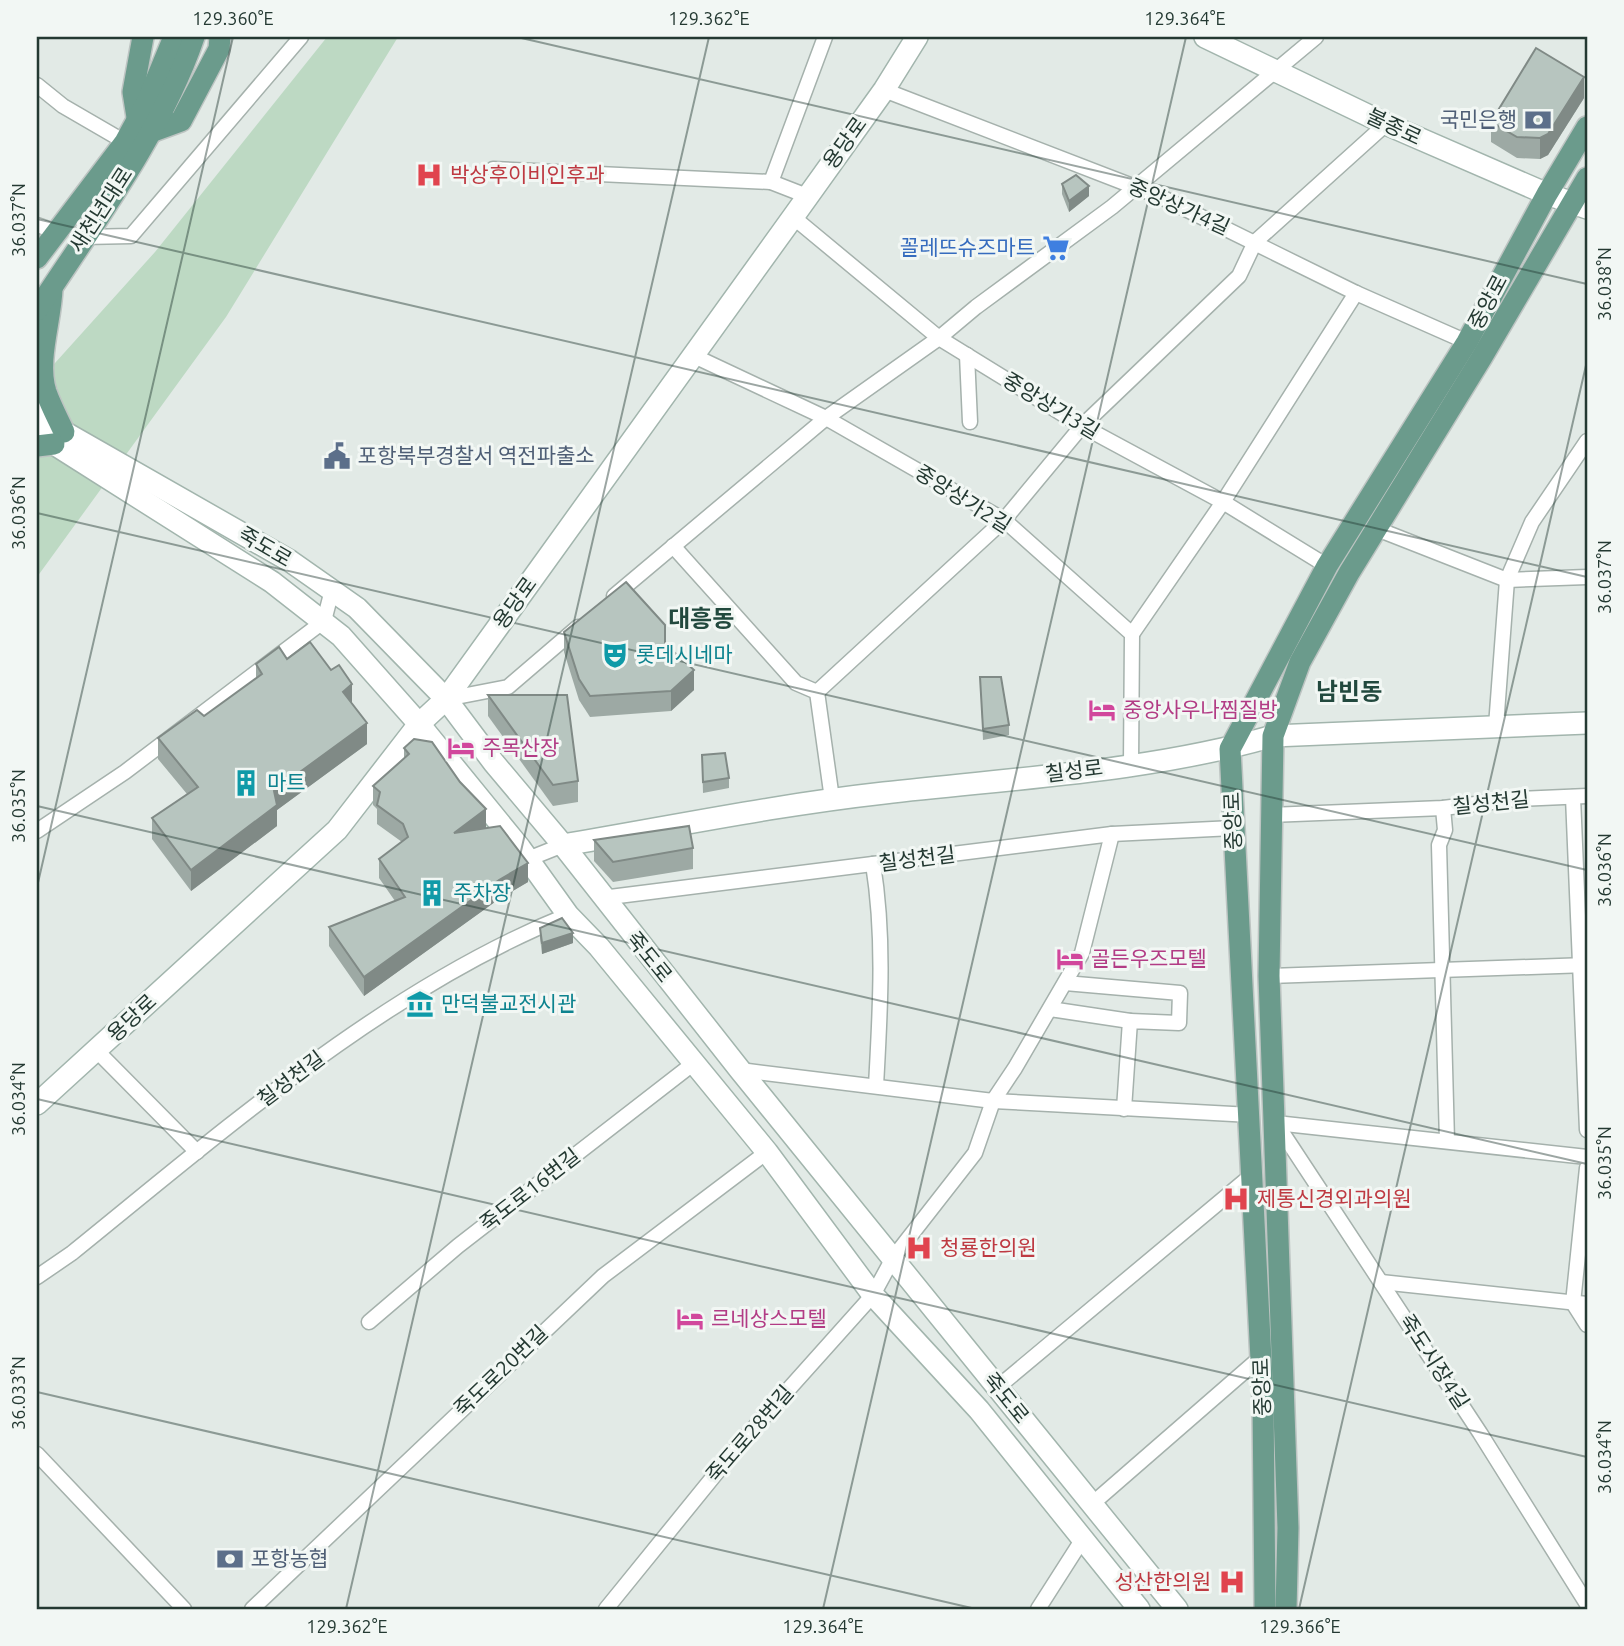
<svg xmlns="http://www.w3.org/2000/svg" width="1624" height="1646" font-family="Ubuntu,'Noto Sans KR',sans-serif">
	<rect width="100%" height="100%" fill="#e2eae6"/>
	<!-- green -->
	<polygon fill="#bdd9c3" points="327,37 398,37 226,317 37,577 37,383 155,252"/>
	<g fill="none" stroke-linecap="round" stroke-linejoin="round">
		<defs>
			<g id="street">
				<polyline points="37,85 63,106 125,142"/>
				<polyline points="884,90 1161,197 1356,293 1467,342"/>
				<polyline points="493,169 771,182 807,196"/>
				<polyline points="771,182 825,37"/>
				<polyline points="793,217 939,338 1082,426 1223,502 1327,566"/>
				<polyline points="37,225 57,232"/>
				<polyline points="84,237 131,236 301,37"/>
				<polyline points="967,355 970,422"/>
				<polyline points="694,356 826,418 1004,520 1132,634 1131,764"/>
				<polyline points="1377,529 1507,580 1587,577"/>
				<polyline points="673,546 796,683 817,692 832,799"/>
				<polyline points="614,596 826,418 939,338 976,307 1112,207 1316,37"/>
				<polyline points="1132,634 1223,502 1356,293"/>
				<polyline points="817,692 1004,520 1082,426 1239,276 1255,242 1386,124"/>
				<polyline points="446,699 508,687 578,627"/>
				<polyline points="1496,726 1507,580 1532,522 1587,441"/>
				<polyline points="1573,797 1587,1130"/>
				<polyline points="1443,808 1445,830 1439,845 1447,1141"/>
				<polyline points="1270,815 1443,808 1516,799 1587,796"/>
				<polyline points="37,831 125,772 324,621 332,590"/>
				<polyline points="528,859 563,845"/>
				<path d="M873 864C885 938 880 1012 876 1086"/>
				<polyline points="602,898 1112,834 1233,828"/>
				<polyline points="1269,976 1587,965"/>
				<polyline points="1065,983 1180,993 1179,1023 1130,1021 1124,1109"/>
				<polyline points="1050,1009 1130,1021"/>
				<polyline points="97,1051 197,1152"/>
				<polyline points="740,1070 993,1101 1251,1115"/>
				<polyline points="1276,1123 1480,1433 1587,1604"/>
				<polyline points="1276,1123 1587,1157"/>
				<polyline points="1587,1168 1573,1303 1587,1325"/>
				<path d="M37 1277 72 1253C223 1131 386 988 568 915"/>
				<polyline points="1381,1282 1587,1304"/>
				<polyline points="369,1322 458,1246 694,1063"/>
				<polyline points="998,1387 1253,1174"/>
				<polyline points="37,1454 184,1609"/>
				<polyline points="1092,1504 1261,1357"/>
				<polyline points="252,1609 603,1276 767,1152"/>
				<polyline points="606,1609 744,1439 873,1295 893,1258 975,1153 993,1101 1015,1068 1082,953 1112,834"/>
				<polyline points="1038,1609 1084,1537"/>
			</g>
			<g id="secondary">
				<polyline points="1205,37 1386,124 1547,194 1587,208"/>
				<polyline points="37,402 64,432 290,561 357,608 446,699 494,763 563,845 740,1070 1177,1609"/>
				<polyline points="37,429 54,444 272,582 341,636 419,724 520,848 568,915 599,947 767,1152 873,1295 979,1410 1139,1609"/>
				<path d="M563 845C670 827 776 805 884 793 1013 778 1148 772 1273 736L1587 723"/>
				<polyline points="37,1104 337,830 419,724 446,699 793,217 884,90 917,37"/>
			</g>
			<g id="primary">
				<polyline points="137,117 133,92 143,37"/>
				<polyline points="151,132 181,121 219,49 220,37"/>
				<polyline points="37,258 125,142 147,102 174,37"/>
				<path d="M52 289C51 321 36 361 46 392 51 406 58 419 64 432"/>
				<path d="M37 310C92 226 162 132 194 37"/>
				<polyline points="37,446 54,444"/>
				<polyline points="1265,1609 1263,1399 1230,749 1327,566 1467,342 1547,194 1587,127"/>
				<polyline points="1286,1609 1288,1528 1269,976 1273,736 1300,662 1349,573 1482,357 1587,178"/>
			</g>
		</defs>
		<!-- street casing -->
		<use href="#street" stroke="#a5b1ac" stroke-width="17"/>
		<!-- secondary casing -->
		<use href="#secondary" stroke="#a2b5ad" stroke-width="24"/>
		<!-- primary casing -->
		<use href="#primary" stroke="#bdc4c2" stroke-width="24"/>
		<!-- street -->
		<use href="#street" stroke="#fff" stroke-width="14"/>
		<!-- secondary -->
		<use href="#secondary" stroke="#fff" stroke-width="21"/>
		<!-- primary -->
		<use href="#primary" stroke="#6b9b8c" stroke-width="21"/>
	</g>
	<!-- wall -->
	<g fill="#9da9a4">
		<polygon points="1584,98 1548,155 1540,159 1517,158 1491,142 1491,122"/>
		<polygon points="1062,184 1089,196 1069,212 1062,194"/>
		<polygon points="564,632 665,644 694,690 671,711 590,717 579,700 564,652"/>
		<polygon points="287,659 352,704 367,744 277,810 277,826 191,891 152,839 152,818 187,794 158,759 158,738 204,716 256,678 256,664"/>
		<polygon points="980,677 1009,725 1009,735 983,740"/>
		<polygon points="488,695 578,781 578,802 553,806 488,716"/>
		<polygon points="404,748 486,828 528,882 499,899 364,996 329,946 329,927 395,901 379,878 379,859 402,842 377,824 377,809 373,805 373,786 404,759"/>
		<polygon points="702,755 729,778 729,788 703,793"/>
		<polygon points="594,840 693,848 693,869 613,882 594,861"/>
		<polygon points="540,928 573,943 542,954 540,938"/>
	</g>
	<!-- shaded-wall -->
	<g fill="#808a86">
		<polygon points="1584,77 1584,98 1548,155 1540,159 1540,138"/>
		<polygon points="1089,186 1089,196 1069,212 1069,201"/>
		<polygon points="694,670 694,690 671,711 671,691"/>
		<polygon points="352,684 352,705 343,692"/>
		<polygon points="367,723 367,744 277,810 277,826 191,891 191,870 274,791"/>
		<polygon points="486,809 486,828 454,833"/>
		<polygon points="528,863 528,882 499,899 364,996 364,977 499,880"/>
		<polygon points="573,933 573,943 542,954 542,943"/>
	</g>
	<!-- building -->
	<g fill="#b7c5bf" stroke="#808a86" stroke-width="2">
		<polygon points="1536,48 1584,77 1548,134 1540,138 1517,137 1491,122"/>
		<polygon points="1076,175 1089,186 1069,201 1062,184"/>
		<polygon points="626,582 665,625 665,644 694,670 671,691 590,696 579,679 564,632"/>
		<polygon points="310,642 331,670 339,665 352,684 343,692 367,723 274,791 277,805 191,870 152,818 198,787 158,738 197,710 204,716 262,674 256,664 279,647 287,659"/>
		<polygon points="980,677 1001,677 1009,725 983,729"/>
		<polygon points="488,695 567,695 578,781 553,785"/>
		<polygon points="414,739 432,742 460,782 486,809 454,833 500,826 528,863 499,880 364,977 329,927 405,897 379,859 408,837 403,824 377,805 380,792 373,786 409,754 404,748"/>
		<polygon points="725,753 729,778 703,782 702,755"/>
		<polygon points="689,826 693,848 613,862 594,840"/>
		<polygon points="562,918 573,933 542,943 540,928"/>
	</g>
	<!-- ticks -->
	<path fill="none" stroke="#243932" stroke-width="2" stroke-opacity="0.45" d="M517 37 1587 284M37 219 1587 577M37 513 1587 870M37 806 1587 1164M37 887 233 37M37 1099 1587 1457M37 1392 976 1609M346 1609 709 37M823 1609 1186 37M1299 1609 1587 361"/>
	<!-- icons -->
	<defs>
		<symbol id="bank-bare" viewBox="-9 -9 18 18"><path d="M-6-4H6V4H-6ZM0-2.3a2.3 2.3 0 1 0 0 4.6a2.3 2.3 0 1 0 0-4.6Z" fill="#5c6f8a" stroke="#f2f7f4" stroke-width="2.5" paint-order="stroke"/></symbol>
		<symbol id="hospital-bare" viewBox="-9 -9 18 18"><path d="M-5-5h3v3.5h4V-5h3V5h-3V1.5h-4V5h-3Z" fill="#e0444e" stroke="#f2f7f4" stroke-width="2.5" paint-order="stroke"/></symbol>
		<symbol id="supermarket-bare" viewBox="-9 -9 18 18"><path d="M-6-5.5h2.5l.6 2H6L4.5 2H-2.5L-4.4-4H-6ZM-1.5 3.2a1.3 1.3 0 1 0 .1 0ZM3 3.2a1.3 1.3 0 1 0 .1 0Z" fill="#3f7fe0" stroke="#f2f7f4" stroke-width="2.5" paint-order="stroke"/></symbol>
		<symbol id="civic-bare" viewBox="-9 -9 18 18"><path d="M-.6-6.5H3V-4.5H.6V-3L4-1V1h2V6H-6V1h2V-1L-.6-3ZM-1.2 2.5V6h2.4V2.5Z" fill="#5c6f8a" stroke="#f2f7f4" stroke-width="2.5" paint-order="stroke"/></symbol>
		<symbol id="theatre-bare" viewBox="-9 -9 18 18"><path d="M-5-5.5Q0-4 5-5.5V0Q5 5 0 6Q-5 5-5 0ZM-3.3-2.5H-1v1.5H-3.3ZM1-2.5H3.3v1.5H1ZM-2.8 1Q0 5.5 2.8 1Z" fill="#0f9aa8" stroke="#f2f7f4" stroke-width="2.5" paint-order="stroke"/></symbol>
		<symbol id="hotel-bare" viewBox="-9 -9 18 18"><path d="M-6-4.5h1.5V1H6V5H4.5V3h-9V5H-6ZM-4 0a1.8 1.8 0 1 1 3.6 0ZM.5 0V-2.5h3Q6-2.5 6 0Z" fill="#d1479c" stroke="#f2f7f4" stroke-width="2.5" paint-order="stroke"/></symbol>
		<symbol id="building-bare" viewBox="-9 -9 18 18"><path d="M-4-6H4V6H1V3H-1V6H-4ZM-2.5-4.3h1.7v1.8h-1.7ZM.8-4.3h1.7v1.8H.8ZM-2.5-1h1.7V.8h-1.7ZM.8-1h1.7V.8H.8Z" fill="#0f9aa8" stroke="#f2f7f4" stroke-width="2.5" paint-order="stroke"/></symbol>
		<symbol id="museum-bare" viewBox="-9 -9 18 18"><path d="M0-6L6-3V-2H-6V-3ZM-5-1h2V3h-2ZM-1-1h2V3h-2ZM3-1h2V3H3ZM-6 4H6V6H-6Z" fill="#0f9aa8" stroke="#f2f7f4" stroke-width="2.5" paint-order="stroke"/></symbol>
	</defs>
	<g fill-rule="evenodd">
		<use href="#bank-bare" x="1519" y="101" width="38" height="38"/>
		<use href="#hospital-bare" x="410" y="156" width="38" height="38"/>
		<use href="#supermarket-bare" x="1037" y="229" width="38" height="38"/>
		<use href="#civic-bare" x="318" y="437" width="38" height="38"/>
		<use href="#theatre-bare" x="596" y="636" width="38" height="38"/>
		<use href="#hotel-bare" x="1083" y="691" width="38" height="38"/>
		<use href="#hotel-bare" x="442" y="729" width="38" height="38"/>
		<use href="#building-bare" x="227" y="764" width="38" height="38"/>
		<use href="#building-bare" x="413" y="874" width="38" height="38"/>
		<use href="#hotel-bare" x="1051" y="940" width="38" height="38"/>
		<use href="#museum-bare" x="401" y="985" width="38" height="38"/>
		<use href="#hospital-bare" x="1217" y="1180" width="38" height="38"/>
		<use href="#hospital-bare" x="900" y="1229" width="38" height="38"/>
		<use href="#hotel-bare" x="671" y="1300" width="38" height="38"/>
		<use href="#bank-bare" x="211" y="1540" width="38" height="38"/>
		<use href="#hospital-bare" x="1213" y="1563" width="38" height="38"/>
	</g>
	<g text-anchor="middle" stroke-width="6" stroke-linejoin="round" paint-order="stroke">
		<!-- service labels -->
		<g font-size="21" fill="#4e5e75" stroke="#f2f7f4" text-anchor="start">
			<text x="1517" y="127" text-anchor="end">국민은행</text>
			<text x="358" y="463">포항북부경찰서 역전파출소</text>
			<text x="251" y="1566">포항농협</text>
		</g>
		<!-- street labels -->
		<g font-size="21" fill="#243932" stroke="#f2f7f4">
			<text transform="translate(1394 127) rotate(25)" y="7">불종로</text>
			<text transform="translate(845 143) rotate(-54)" y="7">용당로</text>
			<text transform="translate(1179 207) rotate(24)" y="7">중앙상가4길</text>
			<text transform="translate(101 210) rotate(-57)" y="7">새천년대로</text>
			<text transform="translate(1488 302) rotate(-62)" y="7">중앙로</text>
			<text transform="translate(1051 406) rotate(31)" y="7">중앙상가3길</text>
			<text transform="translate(963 499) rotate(32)" y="7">중앙상가2길</text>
			<text transform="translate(265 547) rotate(30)" y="7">죽도로</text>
			<text transform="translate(515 603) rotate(-54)" y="7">용당로</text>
			<text transform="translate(1074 771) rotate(-7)" y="7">칠성로</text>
			<text transform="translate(1491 803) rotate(-6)" y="7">칠성천길</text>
			<text transform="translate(1233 821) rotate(-92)" y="7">중앙로</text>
			<text transform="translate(917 859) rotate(-7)" y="7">칠성천길</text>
			<text transform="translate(649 957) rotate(51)" y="7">죽도로</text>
			<text transform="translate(132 1018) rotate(-43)" y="7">용당로</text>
			<text transform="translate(291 1079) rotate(-37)" y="7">칠성천길</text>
			<text transform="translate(530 1190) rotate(-38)" y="7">죽도로16번길</text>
			<text transform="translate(1434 1362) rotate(57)" y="7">죽도시장4길</text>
			<text transform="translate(501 1371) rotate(-44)" y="7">죽도로20번길</text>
			<text transform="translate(1262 1387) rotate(-92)" y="7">중앙로</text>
			<text transform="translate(1006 1398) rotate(51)" y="7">죽도로</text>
			<text transform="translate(750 1434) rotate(-49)" y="7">죽도로28번길</text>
		</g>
		<!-- health labels -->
		<g font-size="21" fill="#be3a42" stroke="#f2f7f4" text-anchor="start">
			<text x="450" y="182">박상후이비인후과</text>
			<text x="1257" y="1206">제통신경외과의원</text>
			<text x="940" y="1255">청룡한의원</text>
			<text x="1211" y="1589" text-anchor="end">성산한의원</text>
		</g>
		<!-- shop labels -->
		<g font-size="21" fill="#366cbe" stroke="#f2f7f4" text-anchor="end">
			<text x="1035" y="255">꼴레뜨슈즈마트</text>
		</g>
		<!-- culture labels -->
		<g font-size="21" fill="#0d838f" stroke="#f2f7f4" text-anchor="start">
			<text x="636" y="662">롯데시네마</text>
			<text x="267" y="790">마트</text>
			<text x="453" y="900">주차장</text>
			<text x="441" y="1011">만덕불교전시관</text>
		</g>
		<!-- hotel labels -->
		<g font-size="21" fill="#b23c85" stroke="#f2f7f4" text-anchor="start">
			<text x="1123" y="717">중앙사우나찜질방</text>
			<text x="482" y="755">주목산장</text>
			<text x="1091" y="966">골든우즈모텔</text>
			<text x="711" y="1326">르네상스모텔</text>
		</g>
		<!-- quarter labels -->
		<g font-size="24" font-weight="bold" fill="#22493e" stroke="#f2f7f4">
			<text x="701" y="627">대흥동</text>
			<text x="1349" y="700">남빈동</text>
		</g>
	</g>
	<!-- border -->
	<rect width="1624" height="1646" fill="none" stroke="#f2f7f4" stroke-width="77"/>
	<rect x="38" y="38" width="1548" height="1570" fill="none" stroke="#243932" stroke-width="2.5"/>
	<g font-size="18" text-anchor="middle" fill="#243932">
		<text x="233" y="25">129.360°E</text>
		<text x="709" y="25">129.362°E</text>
		<text x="1185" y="25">129.364°E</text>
		<text transform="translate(19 220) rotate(-90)" y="6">36.037°N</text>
		<text transform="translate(1605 284) rotate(-90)" y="6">36.038°N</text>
		<text transform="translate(19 513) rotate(-90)" y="6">36.036°N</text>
		<text transform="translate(1605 577) rotate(-90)" y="6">36.037°N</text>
		<text transform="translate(19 806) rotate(-90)" y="6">36.035°N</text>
		<text transform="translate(1605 870) rotate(-90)" y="6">36.036°N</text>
		<text transform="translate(19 1099) rotate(-90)" y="6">36.034°N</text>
		<text transform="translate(1605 1163) rotate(-90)" y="6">36.035°N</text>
		<text transform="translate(19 1393) rotate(-90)" y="6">36.033°N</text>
		<text transform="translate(1605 1457) rotate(-90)" y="6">36.034°N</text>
		<text x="347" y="1633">129.362°E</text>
		<text x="823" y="1633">129.364°E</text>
		<text x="1300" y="1633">129.366°E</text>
	</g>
</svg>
